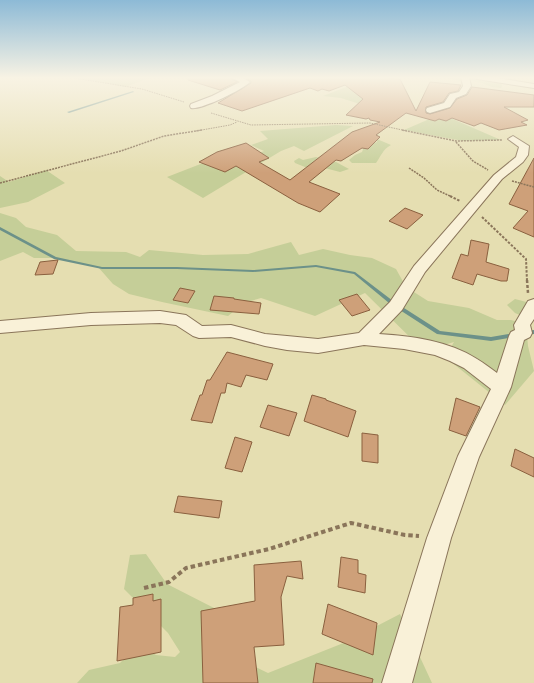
<svg xmlns="http://www.w3.org/2000/svg" width="534" height="683" font-family="'Noto Serif',serif">
	<rect width="100%" height="100%" fill="#efe4c4"/>
	<!-- farmland -->
	<rect fill="#e5deb1" x="0" y="77" width="534" height="606"/>
	<!-- green -->
	<g fill="#c5ce98">
		<polygon points="74,77 152,77 125,87"/>
		<polygon points="445,77 466,77 498,82 502,84 502,86 501,88 492,87 482,83 468,80 459,81"/>
		<polygon points="349,86 375,109 341,98 323,96"/>
		<polygon points="441,114 501,140 463,141 404,130"/>
		<polygon points="336,125 353,126 304,151 294,146 281,151 203,198 167,177 216,158 230,165 264,151 251,145 268,139 260,131"/>
		<path d="M377 139 391 145C383 149 381 156 376 163H352L349 160 355 155 362 152 364 147 377 142Z"/>
		<polygon points="316,157 336,162 349,169 340,172 321,167 305,167 295,163 294,161 299,158 303,160"/>
		<polygon points="46,170 65,183 28,202 0,208 0,176 9,182"/>
		<polygon points="0,213 16,218 26,227 57,235 76,251 126,252 140,257 149,250 203,255 248,254 291,242 299,255 323,249 350,255 372,258 396,269 406,287 428,301 469,308 497,320 511,320 526,324 528,346 534,371 505,405 445,357 454,342 424,351 365,293 315,316 261,298 244,303 228,316 162,302 129,294 113,284 98,267 55,258 34,258 23,252 0,261"/>
		<polygon points="515,299 534,304 534,321 515,313 507,305"/>
		<polygon points="146,554 167,584 216,609 220,650 268,673 346,642 400,614 432,683 77,683 89,670 120,663 138,645 156,655 175,657 180,652 168,633 124,589 130,555"/>
	</g>
	<g fill="none" stroke-linecap="round" stroke-linejoin="round">
		<!-- stream -->
		<g fill="#6c9189" fill-rule="evenodd">
			<polygon points="133,91 134,92 69,113 67,112"/>
			<polygon points="0,227 56,257 102,267 177,267 253,270 316,265 355,272 393,301 440,331 491,337 515,333 517,335 515,337 491,341 437,334 389,303 354,274 316,267 253,272 177,269 102,269 54,259 0,230"/>
			<polygon points="534,330 534,334 525,335 523,333 525,331"/>
		</g>
	</g>
	<!-- building -->
	<g fill="#cea079" stroke="#8a603f">
		<polygon points="189,77 229,77 237,82 220,90 188,80"/>
		<polygon points="244,77 372,77 400,79 416,111 430,82 461,85 458,91 449,93 443,102 426,107 426,113 430,114 450,108 457,99 467,95 472,87 534,95 534,107 504,107 528,120 521,122 527,125 499,130 481,123 474,126 452,118 446,121 439,119 435,121 406,113 376,135 380,137 368,149 362,148 341,161 336,160 309,182 340,194 320,212 298,203 236,166 225,172 199,162 217,152 246,143 269,158 259,162 290,180 352,132 380,122 370,120 369,118 366,119 346,115 363,99 345,85 329,91 322,89 318,91 310,88 242,111 218,103 251,83 251,81"/>
		<polygon points="534,158 534,237 513,228 528,211 509,204"/>
		<polygon points="405,208 423,215 407,229 389,221"/>
		<polygon points="471,240 489,244 486,262 509,269 507,281 501,281 477,274 473,285 452,278 461,254 468,256"/>
		<polygon points="58,260 53,274 35,275 40,262"/>
		<polygon points="180,288 195,291 188,303 173,300"/>
		<polygon points="357,294 370,310 352,316 339,300"/>
		<polygon points="214,296 234,298 234,299 261,303 259,314 210,310"/>
		<polygon points="227,352 273,364 267,380 246,375 241,387 227,383 225,393 221,393 212,423 191,420 200,395 202,395 207,380 210,380"/>
		<polygon points="312,395 326,399 326,400 356,411 348,437 304,421"/>
		<polygon points="456,398 480,407 466,436 449,430"/>
		<polygon points="268,405 297,413 289,436 260,427"/>
		<polygon points="362,433 378,435 378,463 362,461"/>
		<polygon points="235,437 252,442 242,472 225,468"/>
		<polygon points="515,449 534,458 534,477 511,466"/>
		<polygon points="178,496 222,501 219,518 174,512"/>
		<polygon points="341,557 358,560 358,573 366,575 365,593 338,587"/>
		<polygon points="301,561 303,579 287,576 281,597 284,645 254,647 258,683 203,683 201,611 255,601 254,565"/>
		<polygon points="153,594 153,601 161,599 161,652 117,661 120,607 133,605 133,598"/>
		<polygon points="328,604 377,623 373,655 322,634"/>
		<polygon points="316,663 373,679 372,683 313,683"/>
	</g>
	<g fill="none" stroke-linecap="round" stroke-linejoin="round">
		<defs>
			<g id="minor">
				<path d="M230 77H241L250 82C242 90 201 110 191 108L190 106 191 104 212 96 240 82Z"/>
				<polygon points="461,77 469,77 471,86 466,94 456,98 450,107 430,113 427,112 426,110 427,108 444,103 450,94 459,92 463,86"/>
				<polygon points="473,77 492,77 534,84 534,88 477,79"/>
				<path d="M513 136 529 146 528 155 523 162 502 179 425 272 402 310 379 334C412 336 449 341 477 359 484 363 490 368 497 373L509 336 511 332 515 330 514 325 528 301 534 299V319L530 325 532 333 530 337 524 340 511 387 479 457 451 538 412 683H382L427 538 458 456 491 389 464 368 450 361 435 355 404 349 364 345 318 353 287 350 265 346 231 337 199 338 193 336 176 325 160 323 91 325 0 333V321L91 313 160 311 186 315 202 326 231 325 265 334 287 336 318 339 359 333 390 302 414 266 494 175 516 157 519 147 508 139Z"/>
			</g>
		</defs>
		<!-- minor casing -->
		<use href="#minor" stroke="#8a755a" stroke-width="2"/>
		<!-- path-far4 -->
		<g stroke="#8a755a" stroke-width="1" stroke-dasharray="1.5 1" stroke-linecap="butt">
			<polyline points="68,77 142,89 184,102"/>
			<polyline points="331,79 333,77"/>
			<polyline points="211,113 251,125 370,123 407,131"/>
			<polyline points="196,131 230,125 237,122"/>
		</g>
		<!-- path-far3 -->
		<g stroke="#8a755a" stroke-width="1.5" stroke-dasharray="2 1" stroke-linecap="butt">
			<polyline points="402,130 456,141 502,140"/>
			<polyline points="456,142 473,161 488,170"/>
			<polyline points="409,168 424,178 437,190 452,197"/>
			<polyline points="512,181 534,187"/>
			<polyline points="0,183 121,151 164,136 202,130"/>
		</g>
		<!-- path-far2 -->
		<g stroke="#8a755a" stroke-width="2" stroke-dasharray="2.5 1.5" stroke-linecap="butt">
			<polyline points="450,196 460,201"/>
			<polyline points="482,217 526,259 527,281"/>
		</g>
		<!-- path-far1 -->
		<polyline stroke="#8a755a" stroke-width="2.5" stroke-dasharray="3 2" stroke-linecap="butt" points="527,280 528,293"/>
		<!-- path -->
		<polyline stroke="#8a755a" stroke-width="4" stroke-dasharray="4.5 3" stroke-linecap="butt" points="144,588 169,582 186,568 269,549 351,523 405,535 419,536"/>
		<!-- minor -->
		<use href="#minor" fill="#f9f1d8" fill-rule="evenodd"/>
	</g>
	<!-- sky -->
	<linearGradient id="sky" x2="0" y2="1"><stop stop-color="#8dbad6"/><stop offset="0.45" stop-color="#f8f3e4"/><stop offset="1" stop-color="#f8f3e4" stop-opacity="0"/></linearGradient>
	<rect width="534" height="173" fill="url(#sky)"/>
</svg>
